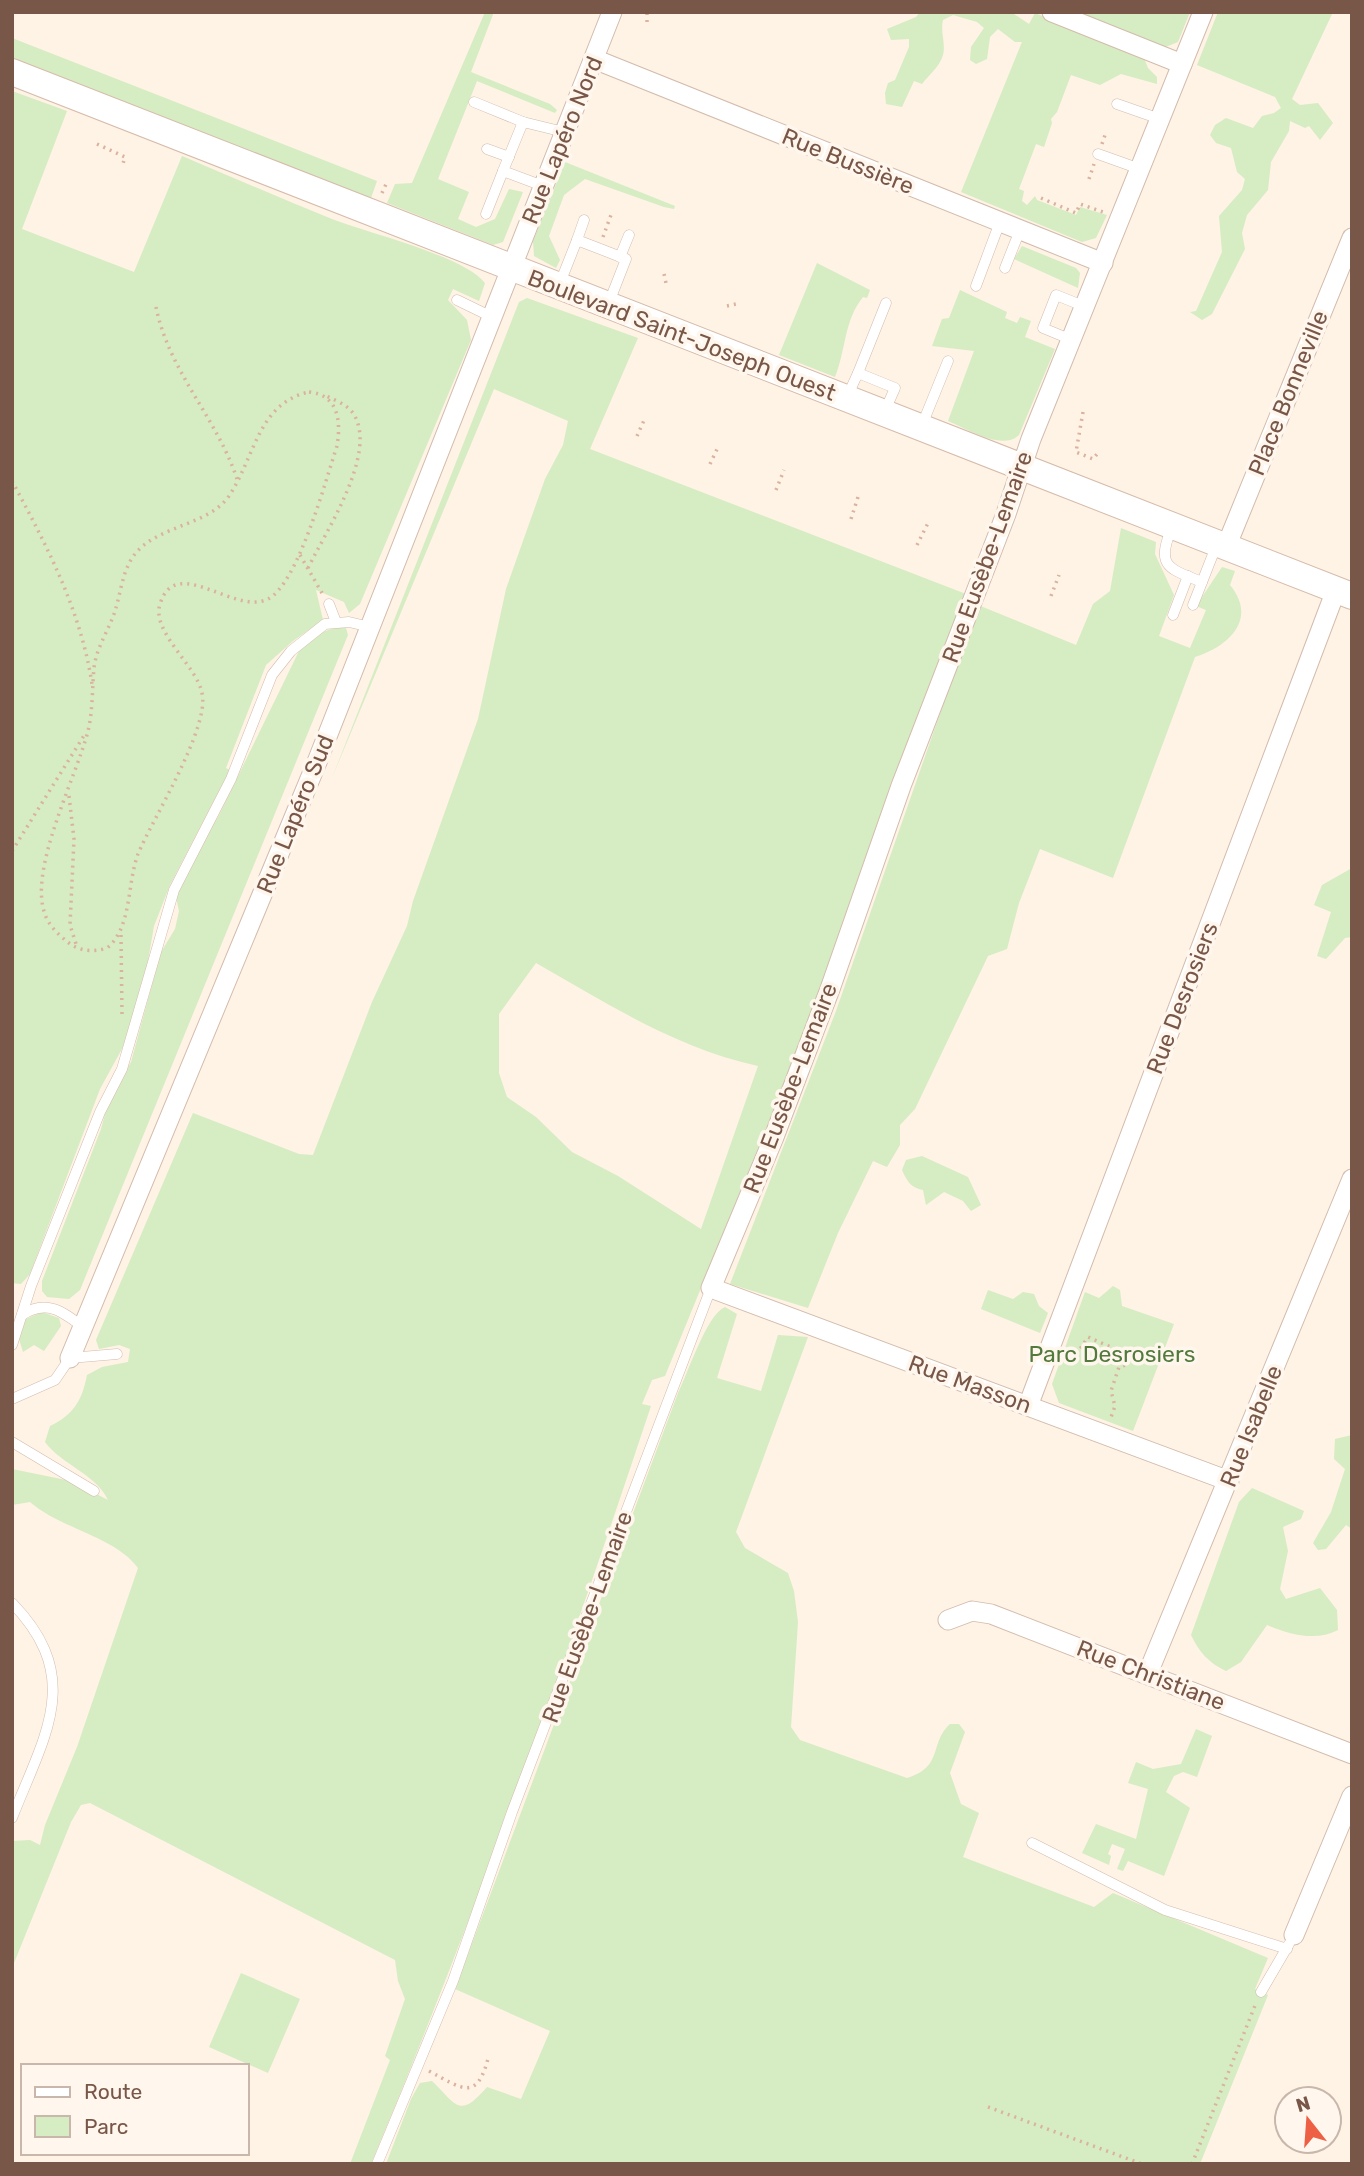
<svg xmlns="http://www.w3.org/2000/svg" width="1364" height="2176" font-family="Rubik,sans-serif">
	<rect width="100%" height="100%" fill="#fef3e5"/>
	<!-- green -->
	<g fill="#d6ecc3" fill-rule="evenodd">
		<polygon points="485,12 494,12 471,72 550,104 557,110 555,113 477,81 438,179 469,192 458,219 476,227 495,219 509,189 523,192 503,242 493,245 387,203 395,184 412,183"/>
		<path d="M920 12H1011L1029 24 1035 13 1144 58 1148 68 1157 77V84L1121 74 1100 85 1071 75 1057 112 1051 119 1052 123 1044 147 1036 144 1019 189 1024 191 1022 201 1027 205 1035 196 1037 200 1076 215 1080 207 1107 215 1096 238 1082 242 961 192 1022 42H1015L998 29 990 37 987 59 976 64 970 60 971 47 984 28 977 22 953 15 943 20C940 32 946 44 943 55 940 66 929 75 922 84L914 81 902 107 886 104 885 93 888 83 895 80 909 47V39L891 40 887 29 916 17Z"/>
		<polygon points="1075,12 1190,12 1178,42 1163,48"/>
		<polygon points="1218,12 1333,12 1292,99 1300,105 1318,103 1333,123 1320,140 1309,126 1305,128 1290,121 1289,131 1271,162 1268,190 1247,215 1242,233 1245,249 1212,314 1202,320 1190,312 1196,311 1222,252 1219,216 1242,190 1245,179 1237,172 1231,148 1216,143 1210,135 1215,125 1226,118 1253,128 1262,116 1274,113 1281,108 1275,97 1197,65"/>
		<polygon points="12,38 377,181 371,198 12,58"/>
		<path d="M12 91 67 111 22 229 134 272 182 156C232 177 282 199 332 219 368 233 464 256 485 283L479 301 453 289 448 300 467 320 471 340 360 604 349 613 344 602 316 590 323 620 293 641 266 665 226 768 230 770 170 885 154 926 145 978 123 1047 100 1089 30 1274 21 1284 12 1283Z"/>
		<polygon points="565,162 675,206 674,209 664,207 585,179 564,195 549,236 560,260 556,268 534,256 533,241"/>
		<polygon points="1022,246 1076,268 1080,273 1078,288 1014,259"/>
		<path d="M817 263 870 290 867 298 863 297C844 320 846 350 835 377L779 355Z"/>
		<path d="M960 290 1007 312 1005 318 1017 323 1020 317 1031 321 1025 337 1055 349 1019 435C1002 451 967 429 948 421L974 351 932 346 942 319 949 318Z"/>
		<path d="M527 298 638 338 590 449 966 594 793 1063 665 1376 652 1380 642 1404 651 1406C566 1662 475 1916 371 2164H350L390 2060 385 2056 405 1999 398 1981 395 1960 90 1803 81 1805 71 1822 12 1968V1841L30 1840 40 1845 45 1825 77 1747 138 1568C116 1537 61 1529 30 1502L12 1505V1469L71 1481 108 1500C96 1474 62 1465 45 1442L50 1426C73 1415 82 1401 87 1375L102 1367 128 1362 130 1349 119 1345 99 1349 96 1340 193 1113 299 1154 313 1155 372 1002 407 926 413 901 478 719 506 589 545 479 563 445 568 421 494 389 332 778 519 302ZM536 963C608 1004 676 1048 758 1066L701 1229 618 1176 572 1152 536 1117 507 1097 499 1073V1014Z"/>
		<path d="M1121 528 1156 542 1155 554 1174 595 1159 636 1190 648 1206 610 1196 606 1222 567 1235 571 1230 585C1258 619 1229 646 1195 657L1113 878 1040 849 1019 903 1007 949 988 956 915 1109 900 1125V1145L887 1167 873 1161 838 1233 808 1308 730 1284 836 1011 978 605 1076 645 1093 604 1110 591Z"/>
		<polygon points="334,628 346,628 348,635 80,1290 69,1299 47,1297 42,1291 42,1281 101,1129 109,1099 131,1062 161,952 175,929 179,911 176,897 197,848 218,817 300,649 320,633"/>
		<polygon points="1352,868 1352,937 1345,938 1326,959 1317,956 1331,912 1314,905 1322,885"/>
		<path d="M922 1156 968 1177 981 1205 971 1211 963 1201 944 1192 926 1205 923 1190C911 1188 907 1181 902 1170L906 1160Z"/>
		<polygon points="1113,1286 1120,1290 1122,1306 1174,1324 1133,1431 1059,1403 1052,1384 1085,1292 1099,1298"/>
		<polygon points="988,1290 1013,1299 1023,1292 1034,1294 1039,1306 1048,1313 1040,1333 981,1309"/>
		<path d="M725 1307 737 1314 717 1378 761 1391 778 1335 808 1337 736 1532 745 1548 788 1573 794 1591 798 1622 791 1727 800 1740 907 1778C944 1767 929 1743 950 1724H959L965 1732 950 1773 961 1804 979 1813 963 1857 1094 1907 1113 1893 1268 1958 1255 1989 1268 1995 1200 2164H386L411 2099 420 2083 432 2081C456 2104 459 2120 487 2087L521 2099 550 2031 455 1989 678 1393C688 1373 707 1314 725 1307Z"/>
		<polygon points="42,1312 59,1318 61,1326 44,1351 34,1345 23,1352 19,1339 26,1319"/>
		<polygon points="1352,1435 1352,1529 1346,1525 1326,1549 1318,1550 1313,1543 1331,1512 1345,1469 1334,1459 1335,1439"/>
		<path d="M1252 1488 1304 1511 1301 1519 1283 1527 1288 1551 1280 1589 1286 1599 1320 1588 1337 1610 1338 1630C1315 1642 1289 1634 1267 1625L1241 1662 1226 1671C1209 1663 1199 1652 1191 1635L1239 1502Z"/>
		<polygon points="1196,1729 1212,1736 1197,1777 1183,1772 1174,1776 1166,1792 1190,1808 1164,1876 1128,1861 1123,1871 1117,1869 1125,1849 1112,1844 1108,1854 1111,1856 1109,1865 1082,1853 1096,1824 1136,1839 1148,1789 1128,1783 1136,1762 1153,1769 1181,1764"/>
		<polygon points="241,1973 300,1999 268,2073 209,2047"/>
	</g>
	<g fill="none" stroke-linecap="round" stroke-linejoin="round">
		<defs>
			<g id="lane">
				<polyline points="474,102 523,122"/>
				<polyline points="1117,104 1160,119"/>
				<polyline points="487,149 509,157"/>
				<polyline points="1098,154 1140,169"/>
				<polyline points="543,186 503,171 523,122 564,132"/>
				<polyline points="486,214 503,171"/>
				<polyline points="577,240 584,220"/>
				<polyline points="620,257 629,235"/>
				<polyline points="1005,268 1020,230"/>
				<polyline points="560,283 577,240 626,259 608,305"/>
				<polyline points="976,286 1000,222"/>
				<polyline points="457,300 494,318"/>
				<polyline points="1072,340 1043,328 1056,295 1086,307"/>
				<polyline points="858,373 886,303"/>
				<polyline points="847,397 858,373 895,388 884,413"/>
				<polyline points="922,425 948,361"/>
				<path d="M1172 527C1156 566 1167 568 1202 582"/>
				<polyline points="329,604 336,622"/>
				<polyline points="1193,605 1217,544"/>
				<polyline points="1173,615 1188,576"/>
				<path d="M22 1315C46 1299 62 1311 83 1327"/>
				<polyline points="12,1345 31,1286 100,1112 122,1069 174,890 231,779 272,675 291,651 325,624 349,622 370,627"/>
				<polyline points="12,1399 55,1380 70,1358 117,1354"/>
				<polyline points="12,1442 94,1491"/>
				<path d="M12 1603C85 1678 44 1736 12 1818"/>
				<polyline points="1032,1843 1165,1910 1287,1949"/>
				<polyline points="1261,1992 1289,1944"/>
				<polyline points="377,2164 453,1981 512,1812 711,1288"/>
			</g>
			<g id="street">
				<polyline points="1052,12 1182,64"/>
				<polyline points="1203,12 1031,439 1006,514 901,786 830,989 774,1137 711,1288 1229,1481"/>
				<polyline points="594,59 1103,263"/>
				<polyline points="1226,547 1352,238"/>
				<polyline points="70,1358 317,762 612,12"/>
				<polyline points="1028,1406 1336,590"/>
				<polyline points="948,1620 972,1611 991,1614 1352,1754"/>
				<polyline points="1148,1673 1352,1179"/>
				<polyline points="1294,1935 1352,1796"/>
			</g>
			<polyline id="secondary" points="12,72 1352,596"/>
		</defs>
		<!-- lane casing -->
		<use href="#lane" stroke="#d3bcad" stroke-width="11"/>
		<!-- street casing -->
		<use href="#street" stroke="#d3bcad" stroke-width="21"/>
		<!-- secondary casing -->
		<use href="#secondary" stroke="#d6bbaa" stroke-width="28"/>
		<!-- path -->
		<g stroke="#dab29e" stroke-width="3.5" stroke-dasharray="2 5" stroke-linecap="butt">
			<polyline points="647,22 647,12"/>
			<polyline points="97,144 125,157 122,167"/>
			<polyline points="1102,144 1105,135"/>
			<polyline points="1089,179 1094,164"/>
			<polyline points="382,193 387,182"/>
			<polyline points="1041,198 1076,213 1080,204 1103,212"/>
			<polyline points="603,237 611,215"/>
			<polyline points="664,274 666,283"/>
			<polyline points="727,306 736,304"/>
			<path d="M156 307C169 372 217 418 237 479"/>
			<path d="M309 392C339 395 341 422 337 446 326 479 298 584 268 599 234 616 176 553 160 604 151 632 197 666 202 693 210 728 153 818 138 854 127 883 132 928 107 948 91 953 77 951 64 939 56 932 48 924 45 914 28 870 76 778 88 731 93 710 92 689 94 668 96 649 108 631 114 614 121 594 122 570 135 554 158 525 208 526 229 496 255 457 258 403 309 392Z"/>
			<polyline points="1083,412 1076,452 1093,459 1097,454"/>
			<polyline points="637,436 645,418"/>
			<polyline points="710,464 719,445"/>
			<path d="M12 481C47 546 81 611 92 684"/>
			<polyline points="776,490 784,470"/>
			<polyline points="851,519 858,497"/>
			<polyline points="917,545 928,523"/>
			<polyline points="300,555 322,593"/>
			<path d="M308 568C326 531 379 452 353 413 346 404 335 400 326 396"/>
			<polyline points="1051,596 1059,575"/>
			<polyline points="69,796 74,839 70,925 77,947"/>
			<polyline points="12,851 85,734"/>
			<polyline points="121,935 122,1014"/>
			<polyline points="1065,1355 1074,1358 1088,1337 1129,1355 1126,1365 1119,1367 1111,1391 1115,1406 1110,1420"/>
			<path d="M429 2071C463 2089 477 2103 489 2055"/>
			<polyline points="988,2107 1142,2164"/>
			<polyline points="1192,2164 1256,2003"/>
		</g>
		<!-- lane -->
		<use href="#lane" stroke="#fff" stroke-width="10"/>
		<!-- street -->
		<use href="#street" stroke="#fff" stroke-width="19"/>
		<!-- secondary -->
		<use href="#secondary" stroke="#fff" stroke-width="26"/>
	</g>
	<g text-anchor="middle" stroke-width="7" stroke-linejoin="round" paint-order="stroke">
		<!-- street labels -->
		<g font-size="23" fill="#795748" stroke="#fff7ed">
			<text transform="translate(562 140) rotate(-68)" y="8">Rue Lapéro Nord</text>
			<text transform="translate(848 161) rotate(22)" y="8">Rue Bussière</text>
			<text transform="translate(682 335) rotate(21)" y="8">Boulevard Saint-Joseph Ouest</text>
			<text transform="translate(1288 393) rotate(-68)" y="8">Place Bonneville</text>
			<text transform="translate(987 557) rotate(-70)" y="8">Rue Eusèbe-Lemaire</text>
			<text transform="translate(295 814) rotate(-68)" y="8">Rue Lapéro Sud</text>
			<text transform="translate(1182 998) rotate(-69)" y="8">Rue Desrosiers</text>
			<text transform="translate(790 1088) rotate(-69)" y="8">Rue Eusèbe-Lemaire</text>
			<text transform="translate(970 1384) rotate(20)" y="8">Rue Masson</text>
			<text transform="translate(1251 1426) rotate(-68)" y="8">Rue Isabelle</text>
			<text transform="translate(587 1617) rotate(-70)" y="8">Rue Eusèbe-Lemaire</text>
			<text transform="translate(1151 1675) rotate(21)" y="8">Rue Christiane</text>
		</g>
		<!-- park labels -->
		<g font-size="23" fill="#527a3d" stroke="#fff7ed">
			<text x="1112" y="1362">Parc Desrosiers</text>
		</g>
	</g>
	<!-- border -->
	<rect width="1364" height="2176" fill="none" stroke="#795748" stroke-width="28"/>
	<!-- legend -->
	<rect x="21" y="2064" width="228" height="91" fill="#fff7ed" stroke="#c9b7ab" stroke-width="2"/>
	<rect x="35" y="2087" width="35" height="10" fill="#ffffff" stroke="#c9b7ab" stroke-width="2"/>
	<text x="84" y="2099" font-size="21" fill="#795748">Route</text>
	<rect x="35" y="2116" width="35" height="21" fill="#d6ecc3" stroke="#c9b7ab" stroke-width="2"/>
	<text x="84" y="2134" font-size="21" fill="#795748">Parc</text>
	<!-- north arrow -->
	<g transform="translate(1308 2120) rotate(343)"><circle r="33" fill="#fff7ed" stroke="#c9b7ab" stroke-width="2"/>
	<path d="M0-5L12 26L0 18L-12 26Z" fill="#ee6044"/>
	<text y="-10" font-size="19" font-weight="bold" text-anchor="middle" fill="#795748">N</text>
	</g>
</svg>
